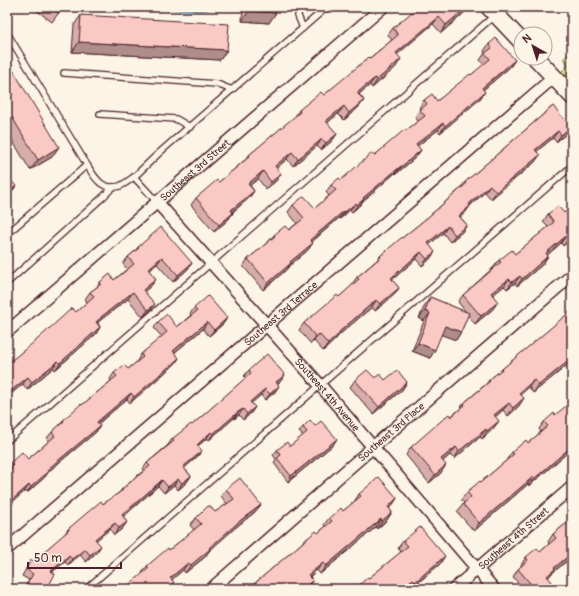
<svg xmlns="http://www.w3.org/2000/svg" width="579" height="596" font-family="Pangolin,sans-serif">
	<rect width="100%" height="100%" fill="#fcf5e5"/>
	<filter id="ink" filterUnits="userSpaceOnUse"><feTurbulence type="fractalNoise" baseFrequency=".025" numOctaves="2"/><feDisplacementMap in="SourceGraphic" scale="8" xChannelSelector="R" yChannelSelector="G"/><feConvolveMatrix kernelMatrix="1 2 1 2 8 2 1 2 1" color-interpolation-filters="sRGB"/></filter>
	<g filter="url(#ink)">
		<!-- green -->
		<polygon fill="#d3e195" stroke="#8e8060" points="572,51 572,83 561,72 569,65 563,59"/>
		<!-- water -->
		<path fill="#7ac8d7" stroke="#678492" d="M155 7H218C205 14 170 9 155 7Z"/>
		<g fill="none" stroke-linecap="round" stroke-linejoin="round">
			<defs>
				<g id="lane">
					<polyline points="299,7 298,16 303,28"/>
					<path d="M7 33 87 165C95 178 102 191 120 186 125 184 129 180 134 177L157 202"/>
					<polyline points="64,73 217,84 232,90"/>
					<polyline points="100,114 176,119 190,127"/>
					<polyline points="134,177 159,153 327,7"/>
					<polyline points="7,234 87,165"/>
					<polyline points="7,283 103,197 113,187"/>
					<polyline points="7,441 495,15"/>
					<polyline points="86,589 572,166"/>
					<polyline points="570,589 572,587"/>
				</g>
				<g id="street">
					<path id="s1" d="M157 202 320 385 494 589"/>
					<path id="s2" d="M7 332 383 7"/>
					<path id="s3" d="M7 549 554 77"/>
					<path id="s4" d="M211 589 373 447 572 275"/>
					<path id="s5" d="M454 589 572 487"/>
				</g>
				<g id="secondary">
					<polyline points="489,7 521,41"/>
					<polyline points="536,58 572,96"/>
				</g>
			</defs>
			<!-- lane casing -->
			<use href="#lane" stroke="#4a1f2b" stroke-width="8"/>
			<!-- street casing -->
			<use href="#street" stroke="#4a1f2b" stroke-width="14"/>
			<!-- secondary casing -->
			<use href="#secondary" stroke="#4a1f2b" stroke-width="19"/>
			<!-- lane -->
			<use href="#lane" stroke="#fcf5e5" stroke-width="5.5"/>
			<!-- street -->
			<use href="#street" stroke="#fcf5e5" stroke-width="11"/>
			<!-- secondary -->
			<use href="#secondary" stroke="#fcf5e5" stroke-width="16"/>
		</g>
		<!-- wall -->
		<g fill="#d7ada9" stroke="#4a1f2b">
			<polygon points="32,7 63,7 52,22"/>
			<polygon points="243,7 277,7 269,23 242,21"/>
			<polygon points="413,13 463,14 441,33 433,24 397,54 396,67 372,88 370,85 359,94 364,100 359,107 344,120 338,114 327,123 337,134 332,141 321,150 317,146 293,166 287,159 276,168 276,181 266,189 258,179 250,185 254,191 249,198 233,212 233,213 228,220 214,232 191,205 196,198 219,182 246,159 249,155 294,118 299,110 324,95 392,40 388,35 393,28"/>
			<polygon points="81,15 227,50 220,60 72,52 74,25"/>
			<polygon points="489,44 515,60 510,67 483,90 480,99 440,133 438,130 417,146 421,150 416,157 396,174 395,173 363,201 359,206 352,212 350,210 340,219 339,218 312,242 308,250 289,266 286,270 263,290 243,266 248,259 269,241 274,235 289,230 297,223 288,212 293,205 315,208 329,196 326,192 331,185 341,180 375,155 418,121 415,117 420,109 419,108 424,100 437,101 484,65 480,60 485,53 484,51"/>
			<polygon points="7,60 52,157 30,170 7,131"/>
			<polygon points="553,106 566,134 556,142 553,138 537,151 535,162 491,199 485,192 470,206 465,213 460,217 467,225 462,232 450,242 443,233 429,245 430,259 422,266 416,259 392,280 399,288 394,295 375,311 372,307 339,335 335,340 323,351 314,341 311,344 299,330 304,323 339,297 353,285 352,284 357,277 377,260 380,256 428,217 460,189 465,182"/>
			<polygon points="548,214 572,236 563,246 561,243 547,255 543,264 517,286 515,283 507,289 504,286 493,295 493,309 475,324 468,315 461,332 456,340 441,334 430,358 412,351 424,321 419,318 425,305 430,297 466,312 458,302 463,295 494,267 499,260 515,254 548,227 543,222"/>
			<polygon points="138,247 192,263 187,270 173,282 157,264 149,271 156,279 151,286 144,291 150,311 143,317 128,299 98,322 98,323 100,327 96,334 55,370 53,368 27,390 23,384 7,397 7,364 76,312 87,302 85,299 90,292 97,287 100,282 114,280 127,269 123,264 128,257 134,252"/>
			<polygon points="194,308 227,318 223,324 209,336 203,329 174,353 179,358 175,364 130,403 127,399 98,424 100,426 96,432 49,471 45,477 27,493 25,491 12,502 13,503 8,509 8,471 7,470 7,467 10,463 28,459 49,441 47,438 52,432 59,426 63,420 82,405 111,381 110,379 114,373 128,369 138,361 137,361 141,354 162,337 154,328 158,322 177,327 191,315 190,314"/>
			<polygon points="572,308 572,351 570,363 533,393 529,387 521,394 519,406 508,416 503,410 495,417 493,429 482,439 480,437 454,459 450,455 443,461 441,473 429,483 406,455 411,447 459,410 464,403 486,384 489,380 568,314"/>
			<polygon points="249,370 281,381 277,384 275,392 265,400 261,395 251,403 255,407 251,413 243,420 239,415 234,419 234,418 209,440 207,438 198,446 197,457 184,468 191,476 187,482 178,490 174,485 164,493 158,486 123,517 123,528 114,535 110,529 96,540 97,552 86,562 80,555 68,565 65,562 52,572 48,587 46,589 24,589 29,580 22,576 31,560 33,561 64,535 68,529 120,492 122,489 144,470 143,469 147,463 168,445 172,439 192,425 246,378 244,376"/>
			<polygon points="375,378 385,380 407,382 402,390 373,414 350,387 355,380"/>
			<polygon points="544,422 572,439 569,441 572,444 572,447 567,453 529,486 528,484 474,531 457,512 464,503 461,500 467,492 481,482 507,460 507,459 512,452 528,443 541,432 539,429"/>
			<polygon points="315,426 333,445 288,482 274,463 276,459 273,455 277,450 290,446 303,436 299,432 303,427"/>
			<polygon points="226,489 255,512 235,528 209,551 205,557 185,573 183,570 171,580 143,574 142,573 147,566 169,550 194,530 190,525 196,518 215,512 227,504 221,496"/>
			<polygon points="359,494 397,498 392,506 389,509 392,512 387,520 377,529 376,527 320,574 317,570 310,577 313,580 306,589 250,589 254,584 302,543 304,540 318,533 325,527 324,525 329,518 343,511 354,502"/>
			<polygon points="572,519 572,565 568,560 551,574 548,577 547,589 523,589 513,577 518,569 521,566 521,565 526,557 540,552 549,544 548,542 553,534"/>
			<polygon points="403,541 440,564 411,589 409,589 407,586 355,589 369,578 401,552 398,548"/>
		</g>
		<!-- shaded-wall -->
		<g fill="#af8d89" stroke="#4a1f2b">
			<polygon points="468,7 463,14 441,33 446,25"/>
			<polygon points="249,11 276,13 269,23 242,21"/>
			<polygon points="439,17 433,24 391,60 396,53"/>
			<polygon points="79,42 227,50 220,60 72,52"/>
			<polygon points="401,59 396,67 372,88 377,80"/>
			<polygon points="515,60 510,67 477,95 482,88"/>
			<polygon points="375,78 370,85 352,100 357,93"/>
			<polygon points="485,92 480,99 440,133 445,126"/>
			<polygon points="364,100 359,107 344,120 349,113"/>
			<polygon points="344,106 338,114 321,128 326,121"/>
			<polygon points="443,123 438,130 411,151 416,144"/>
			<polygon points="571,127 566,134 556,142 561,135"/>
			<polygon points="558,131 553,138 530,157 535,150"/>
			<polygon points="337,134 332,141 321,150 326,143"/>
			<polygon points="322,139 317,146 293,166 298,159"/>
			<polygon points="59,147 52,157 30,170 38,160"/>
			<polygon points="421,150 416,157 396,174 401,167"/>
			<polygon points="292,152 287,159 270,174 275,166"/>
			<polygon points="540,155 535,162 491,199 496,192"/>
			<polygon points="401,166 395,173 363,201 359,206 352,212 363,198"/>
			<polygon points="263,171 258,179 243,191 248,184"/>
			<polygon points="281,174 276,181 266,189 271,182"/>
			<polygon points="490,185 485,192 464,211 469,204"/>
			<polygon points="16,186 9,196 7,198 7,194"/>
			<polygon points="254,191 249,198 226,217 231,210"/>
			<polygon points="356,203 350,210 340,219 345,212"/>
			<polygon points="470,206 465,213 454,223 459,216"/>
			<polygon points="344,211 339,218 305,247 310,240"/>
			<polygon points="233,213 228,220 214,232 219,225"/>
			<polygon points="467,225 462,232 450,242 455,235"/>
			<polygon points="448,226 443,233 423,250 428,243"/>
			<polygon points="566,236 561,243 541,261 546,253"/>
			<polygon points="572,236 572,239 563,246 569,239"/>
			<polygon points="313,243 308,250 289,266 286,270 263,290 268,283 290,262"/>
			<polygon points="421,252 416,259 386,285 391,278"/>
			<polygon points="435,252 430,259 422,266 427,259"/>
			<polygon points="548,256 543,264 517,286 522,279"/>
			<polygon points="162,257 157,264 143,276 148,269"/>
			<polygon points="192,263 187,270 173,282 178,275"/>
			<polygon points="520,276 515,283 507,289 512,282"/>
			<polygon points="156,279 151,286 138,297 143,290"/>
			<polygon points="509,279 504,286 486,301 491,293"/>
			<polygon points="399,288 394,295 375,311 380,304"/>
			<polygon points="133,292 128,299 98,322 97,324 96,322 101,317"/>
			<polygon points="376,300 372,307 339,335 335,340 323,351 328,344 339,332"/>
			<polygon points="498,302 493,309 475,324 481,316"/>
			<polygon points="155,304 150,311 143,317 148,310"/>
			<polygon points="425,311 430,313 424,321 419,318"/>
			<polygon points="227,318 223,324 209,336 214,330"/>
			<polygon points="207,322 203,329 169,357 173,351"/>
			<polygon points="445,326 461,332 456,340 439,334"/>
			<polygon points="100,327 96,334 55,370 60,363"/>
			<polygon points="319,334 314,341 311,344 316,337"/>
			<polygon points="418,343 435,350 430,358 412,351"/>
			<polygon points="179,358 175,364 130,403 134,397"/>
			<polygon points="572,358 572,360 570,363 533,393 539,385"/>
			<polygon points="58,361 53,368 27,390 32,382"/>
			<polygon points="285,375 281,381 272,388 276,382"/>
			<polygon points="28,377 23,384 7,397 7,394"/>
			<polygon points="534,380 529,387 514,400 519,393"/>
			<polygon points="407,382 402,390 373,414 379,407"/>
			<polygon points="279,386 275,392 265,400 270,394"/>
			<polygon points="265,389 261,395 246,408 250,402"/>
			<polygon points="131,393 127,399 93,428 97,422"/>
			<polygon points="524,398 519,406 508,416 513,408"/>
			<polygon points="509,403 503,410 488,423 494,415"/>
			<polygon points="255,407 251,413 243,420 247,414"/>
			<polygon points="243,409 239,415 234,419 238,412"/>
			<polygon points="238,412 234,418 209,440 213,434"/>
			<polygon points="499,421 493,429 482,439 487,431"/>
			<polygon points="100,426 96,432 49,471 45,477 27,493 31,487 48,469"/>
			<polygon points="486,429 480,437 454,459 459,451"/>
			<polygon points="211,432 207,438 192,451 197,445"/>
			<polygon points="572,436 572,439 562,447 568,439"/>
			<polygon points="337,439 333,445 288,482 291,476"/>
			<polygon points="572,446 567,453 529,486 535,478"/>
			<polygon points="456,447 450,455 436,467 441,459"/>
			<polygon points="202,451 197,457 179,473 183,467"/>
			<polygon points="446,465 441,473 429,483 435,475"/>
			<polygon points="191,476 187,482 178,490 182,483"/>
			<polygon points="533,477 528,484 474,531 479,523"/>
			<polygon points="178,479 174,485 164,493 168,487"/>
			<polygon points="162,480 158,486 117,522 122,515"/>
			<polygon points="29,485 25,491 7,507 11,501"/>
			<polygon points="397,498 392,506 382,515 388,507"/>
			<polygon points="13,503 8,509 7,511 7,508"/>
			<polygon points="261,505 255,512 235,528 209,551 205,557 185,573 191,565 209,548 241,520"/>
			<polygon points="392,512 387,520 377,529 382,521"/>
			<polygon points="381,519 376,527 320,574 326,566"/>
			<polygon points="127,522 123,528 114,535 119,528"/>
			<polygon points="115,523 110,529 91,545 95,539"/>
			<polygon points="101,546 97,552 86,562 90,555"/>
			<polygon points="85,549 80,555 68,565 72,559"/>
			<polygon points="572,553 568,560 551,574 549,577 541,583 547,576 554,568"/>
			<polygon points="69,556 65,562 46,577 51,571"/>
			<polygon points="445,556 440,564 410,589 415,582"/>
			<polygon points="188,563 183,570 165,586 170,578"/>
			<polygon points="323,563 317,570 303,583 308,575"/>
			<polygon points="413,579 407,586 404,589 400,589"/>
			<polygon points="313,580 307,588 306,589 303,589"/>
			<polygon points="174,582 169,589 166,589"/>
			<polygon points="552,582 547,589 544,589"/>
		</g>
		<!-- building -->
		<g fill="#fac9c4" stroke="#4a1f2b">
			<polygon points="51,7 63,7 58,13"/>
			<polygon points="250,7 277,7 276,13 249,11"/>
			<polygon points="420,7 467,7 446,25 439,17 396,53 401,59 377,80 375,78 357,93 364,100 349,113 344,106 326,121 337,134 326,143 322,139 298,159 292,152 275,166 281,174 271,182 263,171 248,184 254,191 231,210 233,213 219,225 196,198 217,180 219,182 250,156 249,155 300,112 299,110 321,92 324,95 369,57 370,58 398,35 393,28 412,12 413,13"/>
			<polygon points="81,15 229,24 227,50 79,42"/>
			<polygon points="496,38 515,60 482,88 485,92 445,126 443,123 416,144 421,150 401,167 401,166 363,198 364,199 357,205 356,203 345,212 344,211 310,240 313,243 290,262 291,263 268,283 248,259 275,236 274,235 285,226 289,230 304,218 293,205 304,196 315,208 336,190 331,185 339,178 341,180 372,153 375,155 404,130 405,131 425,116 420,110 427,104 424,100 432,94 437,101 470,74 471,75 490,59 485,53 492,48 489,44"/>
			<polygon points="7,60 59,147 38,160 7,109"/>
			<polygon points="553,106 571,127 561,135 558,131 535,150 540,155 496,192 490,185 469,204 470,206 459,216 467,225 455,235 448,226 428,243 435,252 427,259 421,252 391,278 399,288 380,304 376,300 339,332 340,333 328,344 319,334 316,337 304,323 337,295 339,297 359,279 357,277 381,257 380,256 401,238 402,238 428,217 466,184 465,182"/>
			<polygon points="7,176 16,186 7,194"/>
			<polygon points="558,206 564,213 572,206 572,236 569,239 566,236 546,253 548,256 522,279 520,276 512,282 509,279 491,293 498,302 481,316 463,295 501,262 499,260 512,250 515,254 554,222 548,214"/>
			<polygon points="161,227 192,263 178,275 162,257 148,269 156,279 143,290 155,304 148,310 133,292 101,317 102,317 96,322 100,327 60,363 58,361 32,382 28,377 7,394 7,364 39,338 72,308 76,312 94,296 90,292 101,284 100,282 110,274 114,280 134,264 128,257 139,248 138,247"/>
			<polygon points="208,296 227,318 214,330 207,322 173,351 179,358 134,397 131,393 97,422 100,426 48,469 49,471 31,487 29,485 11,501 13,503 7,508 7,472 13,466 10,463 22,452 28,459 55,436 52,432 64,421 63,420 81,404 82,405 117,376 114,373 124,365 128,369 143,357 141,354 167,332 158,322 167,314 177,327 197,311 194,308"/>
			<polygon points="430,297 469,313 461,332 445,326 435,350 418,343 430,313 425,311"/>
			<polygon points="572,310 572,348 570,350 572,352 572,358 539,385 534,380 519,393 524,398 513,408 509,403 494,415 499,421 487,431 486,429 459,451 456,447 441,459 446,465 435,475 411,447 449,414 451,417 465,405 464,403 490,381 489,380"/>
			<polygon points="267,354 285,375 276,382 279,386 270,394 265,389 250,402 255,407 247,414 243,409 238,412 213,434 211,432 197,445 202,451 183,467 191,476 182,483 178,479 168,487 162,480 122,515 127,522 119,528 115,523 95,539 101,546 90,555 85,549 72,559 69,556 51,571 55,574 48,587 45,586 43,589 24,589 33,574 26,569 31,560 33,561 69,530 68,529 101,501 103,504 123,490 122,489 150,466 147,463 174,441 172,439 191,424 192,425 251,373 249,370"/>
			<polygon points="367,370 375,378 380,374 385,380 397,370 407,382 379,407 355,380"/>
			<polygon points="572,401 572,436 568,439 572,444 572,446 535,478 533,477 479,523 463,504 471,497 467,492 480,481 481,482 514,454 512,452 526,440 528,443 548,426 544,422 554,413 555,415"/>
			<polygon points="310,420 315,426 321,421 337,439 291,476 277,458 281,455 277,450 287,442 290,446 307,432 303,427"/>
			<polygon points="379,477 397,498 388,507 392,512 382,521 381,519 326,566 323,563 308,575 313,580 303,589 299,584 293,589 250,589 255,585 254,584 316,531 318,533 332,521 329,518 341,508 343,511 361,496 359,494"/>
			<polygon points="240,478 261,505 241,520 209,548 210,549 191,565 188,563 170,578 174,582 166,589 124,589 149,568 147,566 168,548 169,550 201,524 196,518 209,505 215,512 234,499 226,489"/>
			<polygon points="572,519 572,553 554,568 555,569 547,576 552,582 544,589 535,589 518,569 528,560 526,557 537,548 540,552 556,538 553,534"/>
			<polygon points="420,527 445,556 415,582 413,579 400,589 355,589 368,577 369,578 408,546 403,541"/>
		</g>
	</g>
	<g text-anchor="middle" stroke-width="3" stroke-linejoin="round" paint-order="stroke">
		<!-- street labels -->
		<g font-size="10" fill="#4a1f2b" stroke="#fcf5e5">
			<text dy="4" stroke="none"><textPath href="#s2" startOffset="248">Southeast 3rd Street</textPath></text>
			<text dy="4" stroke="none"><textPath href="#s3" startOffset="361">Southeast 3rd Terrace</textPath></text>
			<text dy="4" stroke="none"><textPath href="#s1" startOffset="257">Southeast 4th Avenue</textPath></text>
			<text dy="4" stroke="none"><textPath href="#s4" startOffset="239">Southeast 3rd Place</textPath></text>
			<text dy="4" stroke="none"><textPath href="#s5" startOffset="78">Southeast 4th Street</textPath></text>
		</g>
	</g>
	<!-- margin -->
	<rect width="579" height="596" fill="none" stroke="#fcf5e5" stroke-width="24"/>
	<rect x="12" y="12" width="555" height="572" fill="none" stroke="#4a1f2b" stroke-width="1.5" filter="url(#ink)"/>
	<!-- north arrow -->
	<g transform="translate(533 46) rotate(321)"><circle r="19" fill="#fcf5e5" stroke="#b59f9b"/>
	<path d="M0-3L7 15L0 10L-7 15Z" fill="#4a1f2b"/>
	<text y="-6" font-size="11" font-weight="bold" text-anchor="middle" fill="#4a1f2b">N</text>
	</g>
	<!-- scale -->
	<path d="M28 562v6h93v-6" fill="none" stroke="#4a1f2b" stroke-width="2"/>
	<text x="34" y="562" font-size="12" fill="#4a1f2b" stroke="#fcf5e5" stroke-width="3" paint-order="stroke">50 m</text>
</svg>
